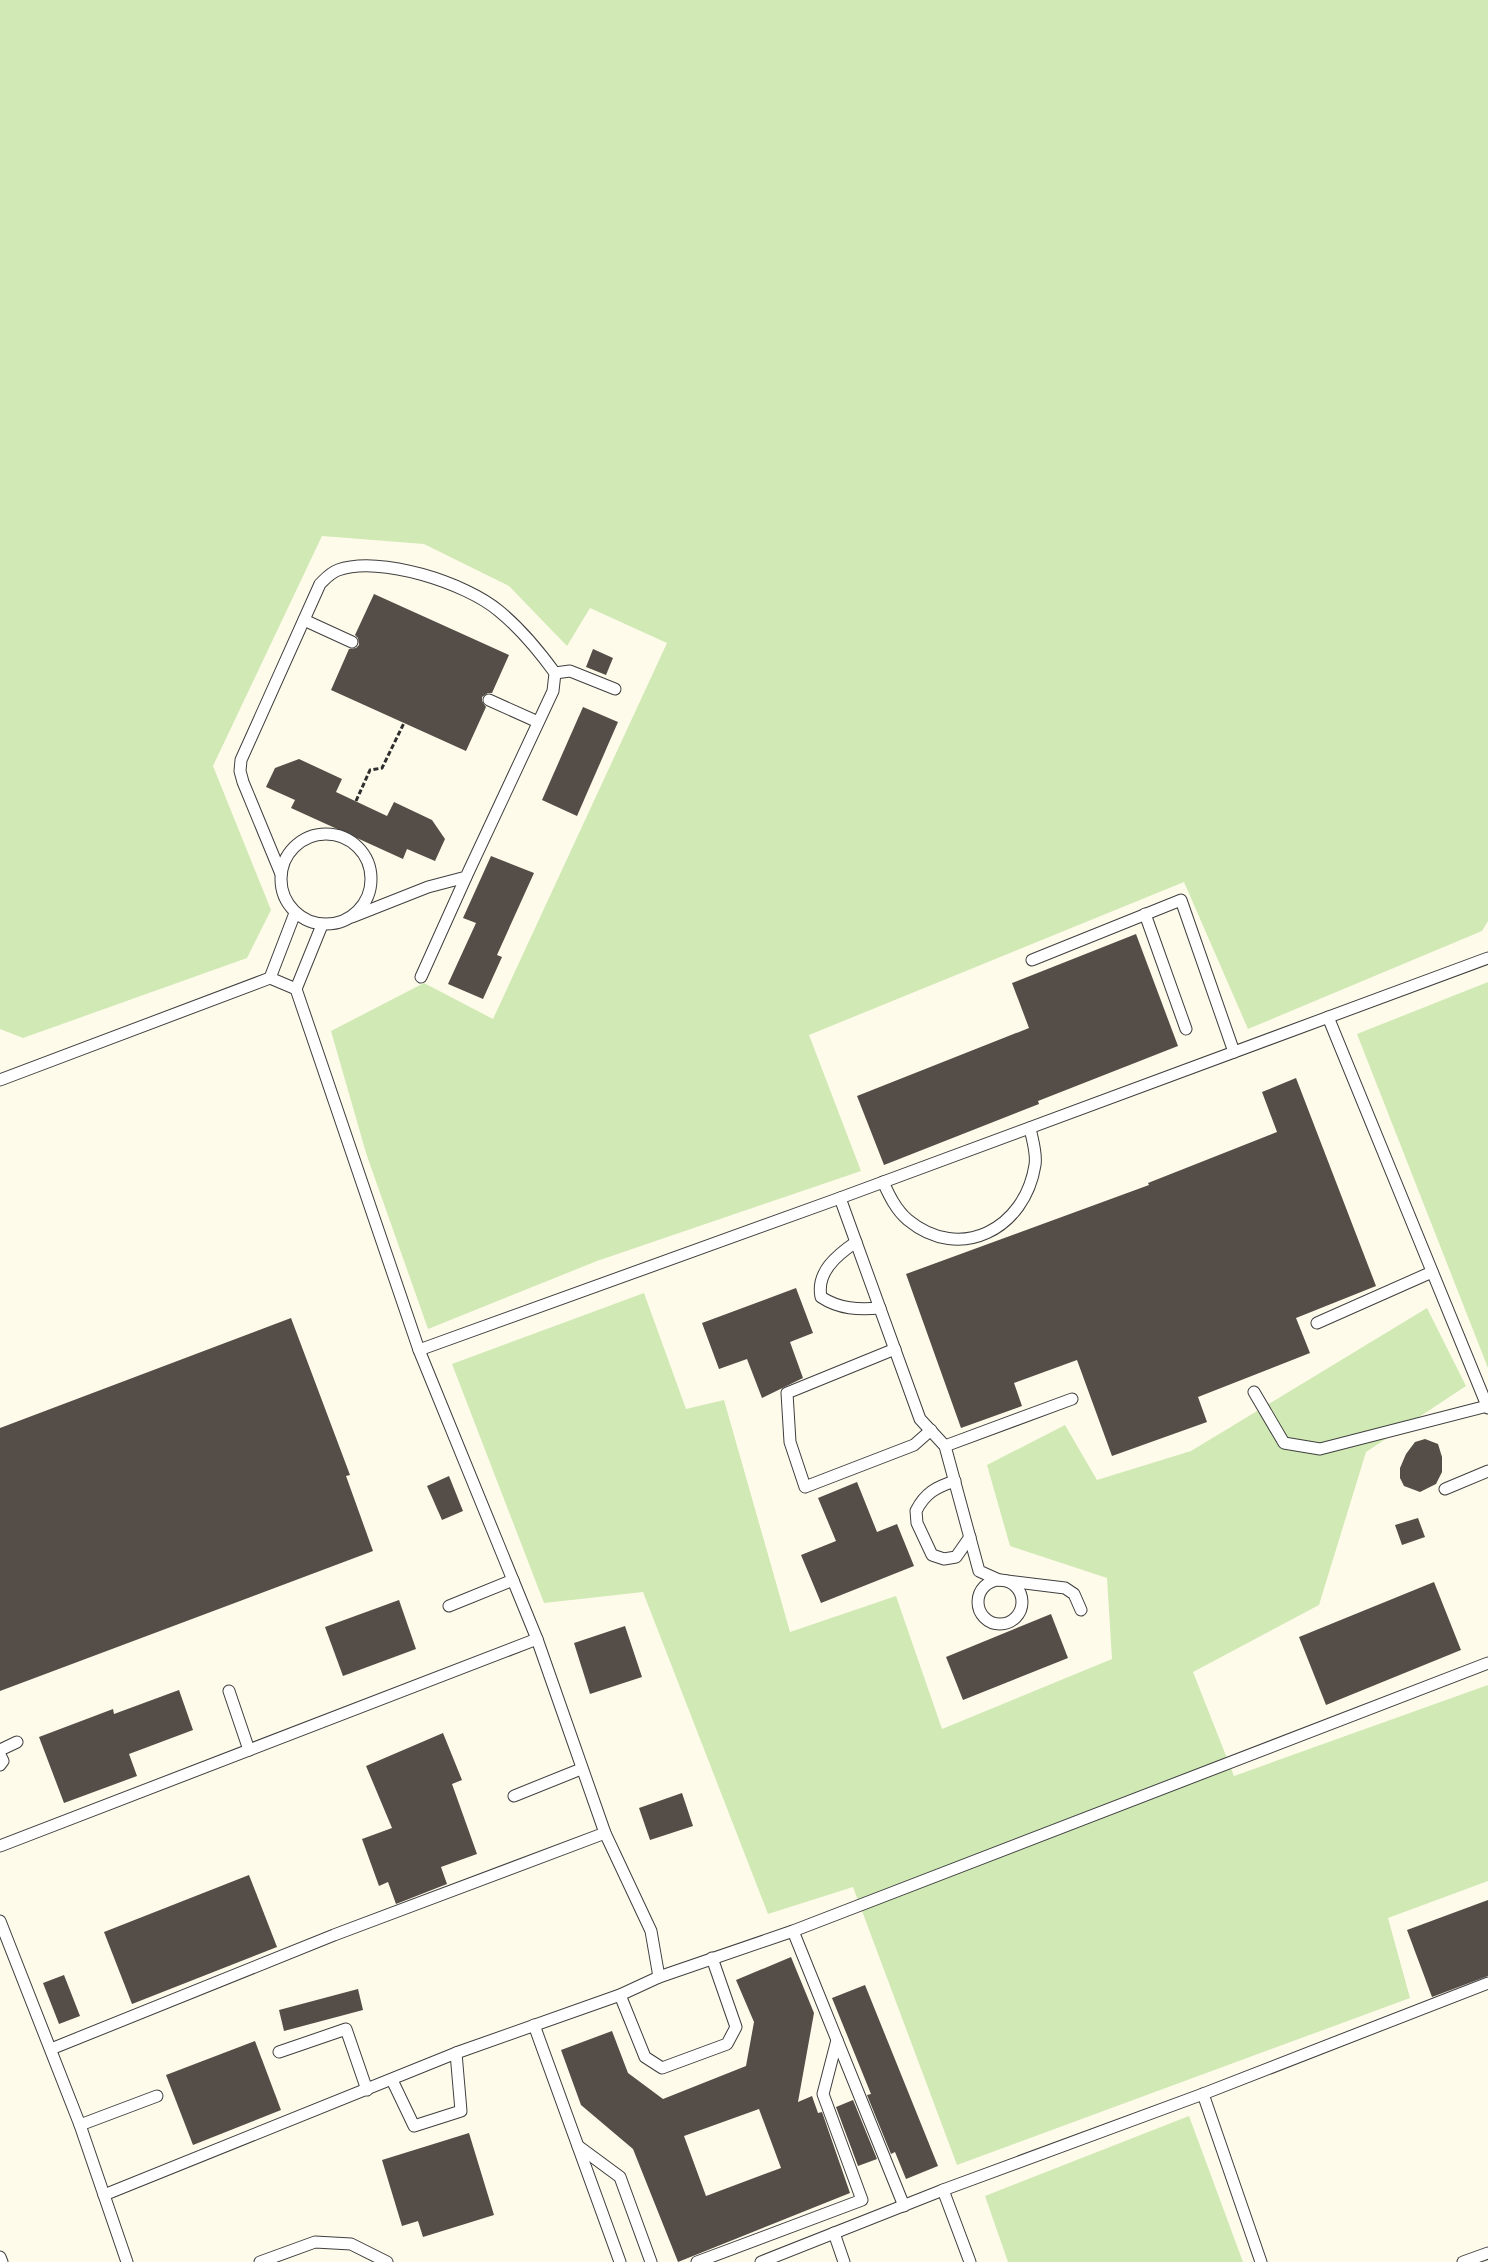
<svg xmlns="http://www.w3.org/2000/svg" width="1488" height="2262" font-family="'Source Serif 4',serif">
	<rect width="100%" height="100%" fill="#fffbea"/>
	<!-- green -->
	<g fill="#d0e9b5">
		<polygon points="0,0 1488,0 1488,921 1482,931 1248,1029 1184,882 809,1035 861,1171 597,1261 428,1329 366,1153 331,1031 424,983 493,1019 667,643 590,608 567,646 509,586 424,544 322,536 213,766 271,910 247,958 23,1038 0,1029"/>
		<polygon points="1488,982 1488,1368 1357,1034"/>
		<polygon points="644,1293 686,1409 724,1400 790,1632 896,1596 942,1729 1112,1659 1107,1578 1010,1546 987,1465 1065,1425 1097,1480 1191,1451 1427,1308 1466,1386 1366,1452 1319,1605 1193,1672 1234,1776 1488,1685 1488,1881 1388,1918 1410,1998 957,2165 853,1887 768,1914 643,1592 544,1603 452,1364"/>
		<polygon points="1189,2116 1243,2262 1008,2262 985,2196"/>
	</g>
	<!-- building -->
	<g fill="#544d48" fill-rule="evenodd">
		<polygon points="374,594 509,655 492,693 488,693 482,697 482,701 486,707 466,751 331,690 349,649 356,648 359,645 358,638 355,635"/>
		<polygon points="593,649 613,658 606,675 586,667"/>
		<polygon points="583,707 618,722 577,816 542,800"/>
		<polygon points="299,759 342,779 336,792 387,816 394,802 432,820 445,839 435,861 407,849 403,859 291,808 295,800 266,787 275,768"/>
		<polygon points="491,856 534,873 497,955 502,957 483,999 448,984 476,923 463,918"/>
		<polygon points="1136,934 1178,1046 1038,1101 1039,1104 884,1165 857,1096 1029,1028 1012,983"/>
		<polygon points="1296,1078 1376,1286 1296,1318 1310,1353 1198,1397 1207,1422 1112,1456 1077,1360 1014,1383 1022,1406 961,1428 906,1274 1149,1185 1148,1183 1277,1132 1262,1092"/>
		<polygon points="796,1288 813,1333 790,1342 803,1378 762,1398 747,1359 719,1369 702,1323"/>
		<polygon points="291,1318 350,1475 346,1476 373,1551 0,1691 0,1428"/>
		<polygon points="1425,1439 1438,1444 1442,1457 1442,1472 1436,1484 1420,1492 1404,1486 1400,1478 1400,1468 1406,1454 1415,1442"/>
		<polygon points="449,1476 463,1511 442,1520 427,1486"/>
		<polygon points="857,1482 877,1532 897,1524 914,1566 821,1603 801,1555 836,1541 818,1498"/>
		<polygon points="1418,1518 1425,1537 1402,1545 1395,1525"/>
		<polygon points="1434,1582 1461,1650 1326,1705 1299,1637"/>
		<polygon points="399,1600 416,1649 343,1676 325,1627"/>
		<polygon points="1051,1614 1068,1658 963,1700 946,1657"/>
		<polygon points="625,1626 642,1677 590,1694 574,1643"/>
		<polygon points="179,1690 193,1730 129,1754 137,1776 64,1803 39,1737 113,1709 114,1714"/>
		<polygon points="443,1733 462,1780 452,1784 477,1854 441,1867 447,1884 396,1904 388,1882 379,1886 362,1839 392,1828 366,1766"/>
		<polygon points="682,1793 693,1826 650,1840 639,1808"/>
		<polygon points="249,1875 277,1947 132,2004 104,1932"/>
		<polygon points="1488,1900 1488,1976 1432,1997 1407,1930"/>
		<path d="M791 1957 814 2013 798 2102 812 2096 818 2113 822 2112 850 2193 678 2262 633 2149 581 2105 561 2050 612 2031 628 2073 663 2099 746 2066 754 2022 736 1980ZM759 2109 781 2168 706 2196 684 2136Z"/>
		<polygon points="64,1975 80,2016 59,2024 43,1983"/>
		<polygon points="865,1985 938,2166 906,2179 895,2152 891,2154 867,2095 871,2094 832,1998"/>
		<polygon points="358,1989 363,2010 284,2031 279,2010"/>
		<polygon points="255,2041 281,2110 193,2145 166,2075"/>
		<polygon points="853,2100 877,2159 858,2166 836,2107"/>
		<polygon points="469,2133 494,2215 423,2237 418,2221 402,2226 382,2160"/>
	</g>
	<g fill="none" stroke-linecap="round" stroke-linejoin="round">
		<defs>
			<g id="lane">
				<polyline points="304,620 352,642"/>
				<polyline points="555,673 570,671 615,689"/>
				<polyline points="489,700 538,722"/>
				<circle cx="326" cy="879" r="45"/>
				<path d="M281 874 243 782 240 771 241 760 320 584C326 578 330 573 338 570 380 555 466 583 499 611 521 629 539 651 555 673L553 691 466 877 428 887 352 917"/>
				<polyline points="1145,914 1186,1029"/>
				<polyline points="1032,960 1181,900 1234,1052"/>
				<polyline points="421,977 466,877"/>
				<polyline points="270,978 295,913"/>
				<polyline points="296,989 322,925"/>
				<polyline points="1328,1017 1488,1408"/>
				<polyline points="0,1080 270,978 296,989 419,1350 537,1639 605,1833 651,1931 659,1977"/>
				<path d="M883 1182C889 1195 896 1210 908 1220 960 1263 1025 1229 1035 1165 1037 1153 1032 1139 1030 1128"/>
				<polyline points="840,1198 920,1419 945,1446 979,1571 999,1580 1065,1588 1074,1594 1081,1610"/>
				<path d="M856 1242C837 1255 816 1272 821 1297 839 1309 859 1310 880 1308"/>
				<polyline points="1317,1323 1432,1272"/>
				<polyline points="895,1349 787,1393 790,1442 805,1487 914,1445 931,1430"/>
				<polyline points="419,1350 840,1198 1488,958"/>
				<polyline points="1254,1392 1284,1443 1320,1449 1487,1406"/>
				<polyline points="945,1446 1072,1399"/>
				<path d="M955 1481C936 1487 925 1493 916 1511L917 1523 932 1555 944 1559 956 1557 970 1537"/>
				<polyline points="1445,1489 1488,1471"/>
				<circle cx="1000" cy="1602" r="22"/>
				<polyline points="449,1606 513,1580"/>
				<polyline points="229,1691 249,1750"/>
				<polyline points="0,1750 17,1742"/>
				<polyline points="0,1755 3,1761 0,1765"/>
				<polyline points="514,1796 581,1769"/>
				<polyline points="0,1846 537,1639"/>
				<polyline points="0,1921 80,2125 127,2262"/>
				<polyline points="793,1931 904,2206"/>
				<polyline points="620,1995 645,2057 662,2068 727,2044 736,2027 712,1958"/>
				<polyline points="534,2025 620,2262"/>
				<polyline points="51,2049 334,1935 605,1833"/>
				<polyline points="279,2052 346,2029 367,2090"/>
				<polyline points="392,2080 414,2126 461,2111 456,2053"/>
				<polyline points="1203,2094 1261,2262"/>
				<polyline points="80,2125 157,2096"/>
				<polyline points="578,2146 620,2177 651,2262"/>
				<polyline points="943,2190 970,2262"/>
				<polyline points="104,2195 456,2053 620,1995 659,1977 793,1931 1488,1663"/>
				<polyline points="834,2233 844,2262"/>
				<polyline points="0,2257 2,2262"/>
				<polyline points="260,2262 315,2242 351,2244 387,2262"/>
				<polyline points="697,2262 862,2200 823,2094 837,2040"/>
				<polyline points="761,2262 943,2190 1203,2094 1488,1983"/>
				<polyline points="1463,2262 1488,2253"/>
			</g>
		</defs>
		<!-- lane casing -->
		<use href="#lane" stroke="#3f3f3f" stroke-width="13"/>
		<!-- path -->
		<polyline stroke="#2e2e2e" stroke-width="3" stroke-dasharray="5 2.5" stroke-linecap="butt" points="356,801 370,770 382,768 404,723"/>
		<!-- lane -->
		<use href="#lane" stroke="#fff" stroke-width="11"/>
	</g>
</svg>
